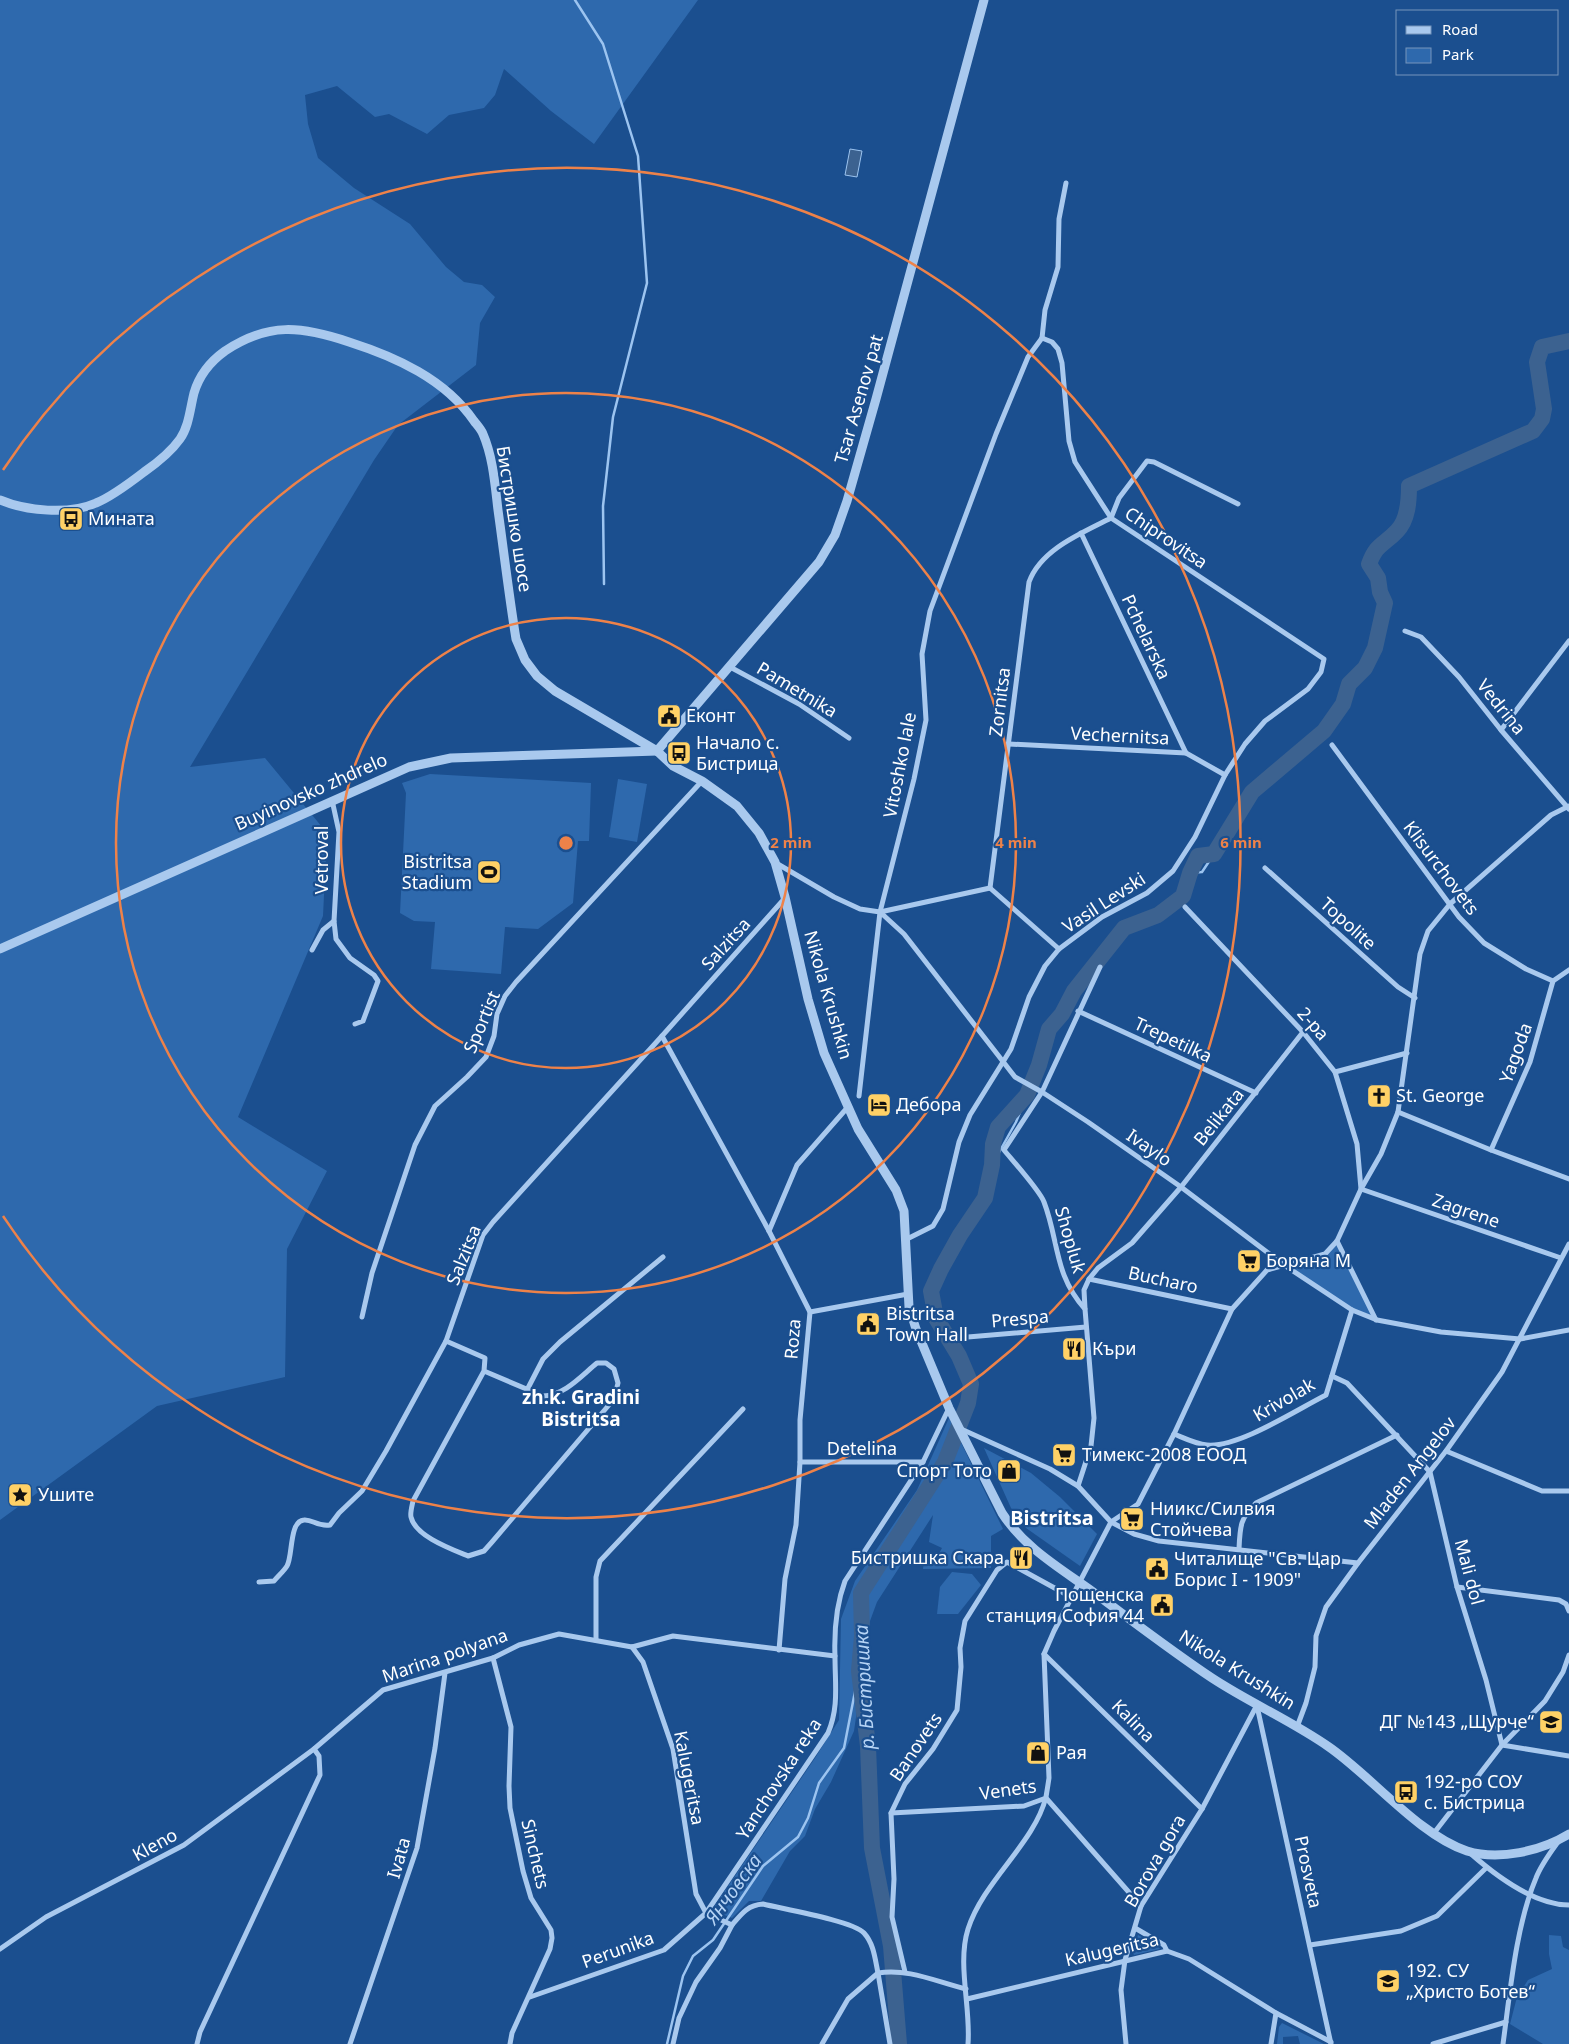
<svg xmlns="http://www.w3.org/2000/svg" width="1569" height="2044" font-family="'Noto Sans',sans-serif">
	<rect width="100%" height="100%" fill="#1b4f8f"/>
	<!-- green -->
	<g fill="#2e69ad">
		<polygon points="0,0 698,0 594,144 551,111 504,69 495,95 484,108 449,115 427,134 389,114 375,117 337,86 305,95 308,124 318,158 354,188 410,224 446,267 464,282 482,285 495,297 480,323 476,365 398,425 374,460 190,767 265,758 327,833 323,916 238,1117 327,1171 287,1249 285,1377 157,1406 0,1520"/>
		<polygon points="430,774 591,783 589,841 578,841 573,903 538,929 505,927 501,974 431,969 435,922 414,921 400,913 406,793 402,783"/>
		<polygon points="618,779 647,784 637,842 609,837"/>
		<polygon points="1337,1241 1377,1320 1352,1310 1284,1265 1325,1254"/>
		<polygon points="949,1418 1003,1529 991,1536 991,1568 923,1569 925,1552 937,1557 942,1548 929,1542 933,1515 877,1602 870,1621 854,1731 831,1782 815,1809 805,1836 790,1851 761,1901 749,1901 732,1918 712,1910 815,1758 839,1720 841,1619 855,1581 917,1490"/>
		<polygon points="984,1448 1031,1473 1060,1497 1097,1534 1080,1566 1026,1528 1011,1508"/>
		<polygon points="952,1572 972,1574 981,1585 958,1614 937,1614 940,1587"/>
		<polygon points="1138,1935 1157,1945 1160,1949 1134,1955 1132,1951"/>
		<polygon points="1549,1935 1561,1936 1563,1947 1569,1950 1569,2044 1543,2044 1510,2024 1517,1997 1528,1980 1552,1969 1549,1954"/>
		<polygon points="1282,2023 1324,2044 1300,2044 1298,2036 1283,2037 1283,2044 1277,2044 1279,2027"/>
	</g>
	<!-- water -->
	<polygon fill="#3c6290" stroke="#9cc4f0" points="850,149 862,151 857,177 845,175"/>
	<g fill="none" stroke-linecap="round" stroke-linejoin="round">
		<!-- stream -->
		<g stroke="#9cc4f0" stroke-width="2.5">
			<polyline points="575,0 603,44 638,156 647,283 613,417 603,506 604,584"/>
			<polyline points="1190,873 1202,872 1214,854"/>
			<polyline points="992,1165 1016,1122 1027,1095"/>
			<polyline points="667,2044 683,1976 693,1956 713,1940 763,1866 798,1837 808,1818 819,1783 844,1748 859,1671"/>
		</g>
		<!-- river -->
		<path stroke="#3c6290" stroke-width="16" d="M899 2044 891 1946 872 1848 868 1746 859 1671 862 1636 861 1593 945 1462 968 1403 971 1384 959 1356 936 1318 931 1291 941 1269 960 1235 985 1198 992 1165 993 1144 998 1127 1027 1095 1039 1065 1049 1029 1062 1014 1074 991 1124 928 1158 915 1183 896 1190 873 1198 856 1214 854 1252 792 1324 731 1343 704 1349 684 1365 668 1375 648 1385 603 1380 592 1378 578 1369 564C1377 543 1383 546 1397 531 1408 520 1409 501 1409 486L1533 431 1542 419 1544 409 1537 362 1542 347 1569 341"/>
		<!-- minor -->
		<g stroke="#a9c9ee" stroke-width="5">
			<polyline points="1042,338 1045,310 1058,267 1059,219 1066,183"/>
			<polyline points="1081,533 1186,753"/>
			<polyline points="1405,631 1421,637 1459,677 1501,730 1569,809"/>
			<polyline points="730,667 799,704 849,738"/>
			<polyline points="1501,730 1569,641"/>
			<polyline points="1009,744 1186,753 1225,775"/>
			<polyline points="1332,745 1459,917 1484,943 1526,969 1553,981"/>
			<polyline points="332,800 339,832 334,921 336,939 350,958 374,975 378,981 363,1021 355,1024"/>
			<polyline points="776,863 834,897 860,909 880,912 904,934 1015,1077 1042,1092 1088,1122 1181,1187 1284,1265 1352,1310 1377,1320 1441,1332 1520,1339 1569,1330"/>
			<polyline points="1265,868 1398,987 1415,998"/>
			<path d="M990 888 1029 582C1041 549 1082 533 1111 518L1119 498 1147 461 1154 462 1238 504"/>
			<polyline points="990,888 1059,949"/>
			<polyline points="1185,907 1303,1032 1335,1072 1357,1144 1361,1189 1561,1258"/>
			<polyline points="880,912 990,888"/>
			<polyline points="312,950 323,930 334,921"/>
			<polyline points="1078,1011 1256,1093"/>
			<polyline points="662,1036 769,1231 810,1312 800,1420 800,1462 796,1525 785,1579 779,1650"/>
			<polyline points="1335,1072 1407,1053"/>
			<polyline points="859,1096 880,912 914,779 926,720 922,654 930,611 996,434 1028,357 1042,338"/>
			<polyline points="1398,1112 1491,1150 1569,1179"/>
			<polyline points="1491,1150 1530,1062 1553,981 1569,970"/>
			<polyline points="769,1231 797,1165 847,1108"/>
			<polyline points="907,1239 933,1226 943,1209 959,1142 970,1115 1011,1049 1029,997 1045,966 1059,949 1102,917 1147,893 1173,871 1195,837 1225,775 1245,744 1265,721 1308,689 1321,672 1324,659 1111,518 1075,462 1069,441 1062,363 1058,349 1052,342 1042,338"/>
			<polyline points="1337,1241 1376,1320"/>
			<polyline points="1089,1279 1232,1309"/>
			<polyline points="1085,1309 1084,1290 1089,1279 1098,1268 1132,1243 1181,1187 1303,1032"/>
			<polyline points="810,1312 908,1294"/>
			<polyline points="362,1317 372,1273 415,1145 435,1106 467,1077 486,1057 494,1036 497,1014 505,996 516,982 702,781"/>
			<polyline points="956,1338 1086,1327"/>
			<path d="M446 1341 485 1358 484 1371 413 1501C412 1506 410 1513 411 1517 415 1536 451 1549 468 1556L484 1551 492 1542 614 1399 618 1383 614 1369 606 1363H597C582 1375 564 1396 543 1396L484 1371"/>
			<polyline points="1332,1376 1347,1383 1430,1472 1457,1587 1486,1680 1502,1745 1569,1756"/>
			<polyline points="527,1390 543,1359 560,1342 663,1257"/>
			<polyline points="961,1429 1050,1469 1078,1486 1111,1522 1134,1534 1159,1541 1358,1563"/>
			<path d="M1174 1434C1184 1438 1196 1444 1207 1445 1238 1448 1296 1410 1326 1395L1352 1310"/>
			<polyline points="1446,1451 1542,1491 1569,1491"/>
			<polyline points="800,1462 923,1462"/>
			<path d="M1078 1486 1091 1446 1094 1418 1085 1309C1054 1275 1059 1241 1044 1202 1040 1191 1013 1161 1004 1150L1042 1092 1100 967"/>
			<path d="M1239 1549C1240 1527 1240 1518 1256 1503L1397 1435"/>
			<path d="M259 1582 274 1581C278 1576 284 1571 287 1566 293 1556 289 1521 304 1520 312 1519 318 1527 330 1525L339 1513 362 1491 386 1451 446 1341 483 1235 493 1222 662 1036 785 898"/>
			<polyline points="1457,1587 1559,1600 1566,1604 1569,1611"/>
			<polyline points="596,1640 596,1577 600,1561 743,1409"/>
			<path d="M632 1647 643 1662 673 1749 696 1894 706 1913 732 1925C742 1913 748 1905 763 1904 783 1909 853 1921 864 1933 874 1944 875 1959 878 1973 908 1968 937 1982 966 1989"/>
			<polyline points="1044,1654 1202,1809"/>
			<polyline points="493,1658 511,1727 509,1786 510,1808 523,1871 531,1898 551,1930 552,1938 550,1949 512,2033 510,2044"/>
			<polyline points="1257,1706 1331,2044"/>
			<polyline points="1297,1727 1306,1703 1315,1667 1316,1636 1326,1607 1358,1563 1446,1451 1502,1372 1569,1244"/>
			<polyline points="891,1813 1024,1806 1046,1798 1141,1906"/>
			<polyline points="1434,1833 1502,1745 1545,1701 1563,1672 1569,1655"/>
			<path d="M1470 1853C1495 1875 1535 1905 1569 1905"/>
			<polyline points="1135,1928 1164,1945 1167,1951"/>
			<polyline points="1310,1945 1401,1931 1437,1916 1486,1868"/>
			<polyline points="0,1949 46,1917 184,1845 314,1749 383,1690 493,1658 519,1645 559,1634 632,1647 673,1636 835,1656"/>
			<polyline points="905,1972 892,1917 894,1879 891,1813 905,1784 933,1749 957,1710 961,1667 960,1648 965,1621 997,1570 1007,1562 1071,1597"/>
			<polyline points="878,1973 890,2044"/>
			<path d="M530 1997 664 1950 706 1913 828 1733C839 1707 835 1685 835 1657 834 1631 836 1605 845 1581L923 1462 949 1408"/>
			<polyline points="967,1999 1167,1951 1189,1959 1276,2013 1331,2042"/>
			<polyline points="197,2044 200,2032 320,1775 319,1756 314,1749"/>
			<polyline points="350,2044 417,1848 435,1748 445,1673"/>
			<polyline points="673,2044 679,2018 696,1982 720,1948 732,1925"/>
			<polyline points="822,2044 848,1999 878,1973"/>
			<path d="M968 2044C971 2008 957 1964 968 1929 984 1880 1034 1844 1046 1797 1047 1791 1048 1785 1049 1778L1044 1654 1054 1631 1111 1522 1138 1504 1174 1434 1232 1309 1267 1270 1325 1254 1337 1241 1361 1189 1381 1154 1398 1112 1420 954 1428 931 1450 904 1551 815 1569 806"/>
			<polyline points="1126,2044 1121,1990 1125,1960 1141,1906 1202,1809 1257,1705"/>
			<polyline points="1271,2044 1276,2013"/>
			<polyline points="1433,2044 1506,2022"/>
			<path d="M1503 2044C1510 1993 1516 1925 1536 1878 1541 1865 1550 1853 1558 1842"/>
		</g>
		<!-- tertiary -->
		<g stroke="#a9c9ee" stroke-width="9">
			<path d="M0 500C26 511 69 515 96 503 111 497 131 482 144 472 157 463 170 453 180 439 189 426 190 409 194 393 199 376 211 361 225 351 269 322 301 326 349 342 396 357 445 379 474 421 477 425 481 429 483 434 493 457 495 485 498 510 504 553 509 596 516 639L525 660 537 676 555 691 657 751 673 766 702 781 737 806 759 833 775 862 785 897 808 999 824 1053 858 1129 896 1190 904 1211 909 1307 916 1329 949 1408 1002 1513C1023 1546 1058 1567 1089 1589 1130 1619 1170 1650 1212 1678 1250 1703 1292 1721 1329 1747 1371 1776 1420 1836 1467 1851 1499 1861 1541 1851 1569 1834"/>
			<polyline points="657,751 819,562 835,535 847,501 876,399 984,0"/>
			<polyline points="0,949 409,767 451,758 657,751"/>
		</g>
	</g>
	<!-- distance rings -->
	<g fill="none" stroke="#ee8249" stroke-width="2.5">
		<circle cx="566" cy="843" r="225"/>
		<circle cx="566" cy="843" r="450"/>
		<path d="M3 470A675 675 0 1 1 3 1216"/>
	</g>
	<!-- icons -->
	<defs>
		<symbol id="bus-square" viewBox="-11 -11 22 22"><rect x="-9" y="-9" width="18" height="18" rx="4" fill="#ffd166" stroke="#1b4f8f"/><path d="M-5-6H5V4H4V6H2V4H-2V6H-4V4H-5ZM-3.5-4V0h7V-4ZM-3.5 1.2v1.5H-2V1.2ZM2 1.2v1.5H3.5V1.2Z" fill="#111"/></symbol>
		<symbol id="civic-square" viewBox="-11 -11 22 22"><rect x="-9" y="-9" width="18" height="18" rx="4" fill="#ffd166" stroke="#1b4f8f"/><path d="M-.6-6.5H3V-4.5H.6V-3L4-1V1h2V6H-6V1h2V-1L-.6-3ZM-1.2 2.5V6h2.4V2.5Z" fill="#111"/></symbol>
		<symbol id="stadium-square" viewBox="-11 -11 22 22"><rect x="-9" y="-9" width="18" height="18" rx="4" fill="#ffd166" stroke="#1b4f8f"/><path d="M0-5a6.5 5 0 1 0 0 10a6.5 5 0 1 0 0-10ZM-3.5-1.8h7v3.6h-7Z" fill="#111"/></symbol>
		<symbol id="church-square" viewBox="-11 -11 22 22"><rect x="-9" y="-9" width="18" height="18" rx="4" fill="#ffd166" stroke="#1b4f8f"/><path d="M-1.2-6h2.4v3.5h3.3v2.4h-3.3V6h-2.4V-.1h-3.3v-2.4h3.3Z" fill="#111"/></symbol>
		<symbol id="hotel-square" viewBox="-11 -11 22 22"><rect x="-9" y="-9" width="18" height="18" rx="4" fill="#ffd166" stroke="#1b4f8f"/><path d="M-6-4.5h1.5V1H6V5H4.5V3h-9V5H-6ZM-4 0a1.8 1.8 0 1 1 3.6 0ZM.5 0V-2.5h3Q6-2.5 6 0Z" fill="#111"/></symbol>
		<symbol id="supermarket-square" viewBox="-11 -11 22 22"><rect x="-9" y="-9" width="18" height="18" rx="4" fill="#ffd166" stroke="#1b4f8f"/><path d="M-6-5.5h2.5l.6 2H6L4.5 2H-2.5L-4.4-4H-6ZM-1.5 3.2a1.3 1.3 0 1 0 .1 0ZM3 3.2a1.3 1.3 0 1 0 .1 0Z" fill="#111"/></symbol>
		<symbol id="restaurant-square" viewBox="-11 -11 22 22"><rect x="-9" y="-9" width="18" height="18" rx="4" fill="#ffd166" stroke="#1b4f8f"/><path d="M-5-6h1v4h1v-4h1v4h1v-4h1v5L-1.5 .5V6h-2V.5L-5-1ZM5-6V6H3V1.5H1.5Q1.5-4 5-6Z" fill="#111"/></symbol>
		<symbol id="shop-square" viewBox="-11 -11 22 22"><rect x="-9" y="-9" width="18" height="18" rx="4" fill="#ffd166" stroke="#1b4f8f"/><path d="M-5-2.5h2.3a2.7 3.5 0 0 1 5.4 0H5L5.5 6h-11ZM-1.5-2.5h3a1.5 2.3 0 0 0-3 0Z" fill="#111"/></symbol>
		<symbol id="sight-square" viewBox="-11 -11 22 22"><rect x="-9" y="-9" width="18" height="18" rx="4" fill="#ffd166" stroke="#1b4f8f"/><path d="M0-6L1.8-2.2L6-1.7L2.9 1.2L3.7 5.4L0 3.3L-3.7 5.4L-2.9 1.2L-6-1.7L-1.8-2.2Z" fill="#111"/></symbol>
		<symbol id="school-square" viewBox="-11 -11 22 22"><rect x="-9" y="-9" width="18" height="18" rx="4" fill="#ffd166" stroke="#1b4f8f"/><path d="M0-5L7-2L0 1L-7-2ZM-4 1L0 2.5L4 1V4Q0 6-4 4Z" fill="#111"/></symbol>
	</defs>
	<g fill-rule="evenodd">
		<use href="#bus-square" x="57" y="505" width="28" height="28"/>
		<use href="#civic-square" x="655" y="702" width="28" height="28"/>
		<use href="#bus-square" x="665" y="739" width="28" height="28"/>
		<use href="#stadium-square" x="475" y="858" width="28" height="28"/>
		<use href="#church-square" x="1365" y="1082" width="28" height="28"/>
		<use href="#hotel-square" x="865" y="1091" width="28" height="28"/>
		<use href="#supermarket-square" x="1235" y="1247" width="28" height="28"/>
		<use href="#civic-square" x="854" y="1310" width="28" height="28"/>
		<use href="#restaurant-square" x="1060" y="1335" width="28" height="28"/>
		<use href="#supermarket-square" x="1050" y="1441" width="28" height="28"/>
		<use href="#shop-square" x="995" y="1457" width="28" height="28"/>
		<use href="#sight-square" x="6" y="1481" width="28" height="28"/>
		<use href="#supermarket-square" x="1118" y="1505" width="28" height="28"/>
		<use href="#restaurant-square" x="1007" y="1544" width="28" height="28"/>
		<use href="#civic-square" x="1143" y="1555" width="28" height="28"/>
		<use href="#civic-square" x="1148" y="1591" width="28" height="28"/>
		<use href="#school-square" x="1537" y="1708" width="28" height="28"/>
		<use href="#shop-square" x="1024" y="1739" width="28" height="28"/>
		<use href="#bus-square" x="1392" y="1778" width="28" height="28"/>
		<use href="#school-square" x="1374" y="1967" width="28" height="28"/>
	</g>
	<g text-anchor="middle" stroke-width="4.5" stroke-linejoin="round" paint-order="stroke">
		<!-- street labels -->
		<g font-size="18" fill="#fff" stroke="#1b4f8f">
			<text transform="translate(859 399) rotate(-74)" y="6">Tsar Asenov pat</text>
			<text transform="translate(514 519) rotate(81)" y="6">Бистришко шосе</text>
			<text transform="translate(1166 538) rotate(34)" y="6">Chiprovitsa</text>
			<text transform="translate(1146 637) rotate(65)" y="6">Pchelarska</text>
			<text transform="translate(797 690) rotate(31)" y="6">Pametnika</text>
			<text transform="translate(1000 702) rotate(-83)" y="6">Zornitsa</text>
			<text transform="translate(1501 707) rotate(51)" y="6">Vedrina</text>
			<text transform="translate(1120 736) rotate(3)" y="6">Vechernitsa</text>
			<text transform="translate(900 765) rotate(-79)" y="6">Vitoshko lale</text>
			<text transform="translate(311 792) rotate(-24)" y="6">Buyinovsko zhdrelo</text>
			<text transform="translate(322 860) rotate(-90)" y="6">Vetroval</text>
			<text transform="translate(1441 868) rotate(53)" y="6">Klisurchovets</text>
			<text transform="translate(1104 903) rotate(-33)" y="6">Vasil Levski</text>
			<text transform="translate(1348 924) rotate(42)" y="6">Topolite</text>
			<text transform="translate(726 944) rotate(-48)" y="6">Salzitsa</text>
			<text transform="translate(828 995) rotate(74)" y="6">Nikola Krushkin</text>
			<text transform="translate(482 1022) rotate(-67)" y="6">Sportist</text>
			<text transform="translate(1313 1024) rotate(49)" y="6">2-ра</text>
			<text transform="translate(1173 1040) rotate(25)" y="6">Trepetilka</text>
			<text transform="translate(1516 1053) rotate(-70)" y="6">Yagoda</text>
			<text transform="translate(1219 1117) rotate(-51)" y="6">Belikata</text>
			<text transform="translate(1149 1148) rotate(35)" y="6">Ivaylo</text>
			<text transform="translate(1466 1211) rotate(19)" y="6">Zagrene</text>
			<text transform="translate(1070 1240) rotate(74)" y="6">Shopluk</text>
			<text transform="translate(464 1255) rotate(-68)" y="6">Salzitsa</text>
			<text transform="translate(1163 1280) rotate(12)" y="6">Bucharo</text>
			<text transform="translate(1020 1319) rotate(-5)" y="6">Prespa</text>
			<text transform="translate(793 1339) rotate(-85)" y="6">Roza</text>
			<text transform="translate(1284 1400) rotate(-30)" y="6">Krivolak</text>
			<text x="862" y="1455">Detelina</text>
			<text transform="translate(1410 1473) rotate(-52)" y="6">Mladen Angelov</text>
			<text transform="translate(1469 1572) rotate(75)" y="6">Mali dol</text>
			<text transform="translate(445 1656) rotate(-19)" y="6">Marina polyana</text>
			<text transform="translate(1237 1670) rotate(32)" y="6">Nikola Krushkin</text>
			<text transform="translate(1133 1721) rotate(45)" y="6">Kalina</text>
			<text transform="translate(916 1747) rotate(-56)" y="6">Banovets</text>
			<text transform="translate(689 1778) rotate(79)" y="6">Kalugeritsa</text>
			<text transform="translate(779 1779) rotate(-57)" y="6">Yanchovska reka</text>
			<text transform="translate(1008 1790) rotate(-8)" y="6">Venets</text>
			<text transform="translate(155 1845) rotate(-29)" y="6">Kleno</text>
			<text transform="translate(535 1854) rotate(77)" y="6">Sinchets</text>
			<text transform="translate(399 1858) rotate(-74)" y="6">Ivata</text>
			<text transform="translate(1155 1861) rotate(-60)" y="6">Borova gora</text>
			<text transform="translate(1308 1872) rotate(78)" y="6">Prosveta</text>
			<text transform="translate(618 1950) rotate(-20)" y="6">Perunika</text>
			<text transform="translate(1112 1950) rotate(-13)" y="6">Kalugeritsa</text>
		</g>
		<!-- poi labels -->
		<g font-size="18" fill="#fff" stroke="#1b4f8f" text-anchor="start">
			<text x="88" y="525">Мината</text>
			<text x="686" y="722">Еконт</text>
			<text x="696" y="749">Начало с.<tspan x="696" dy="21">Бистрица</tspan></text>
			<text x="472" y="868" text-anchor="end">Bistritsa<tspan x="472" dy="21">Stadium</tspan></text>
			<text x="1396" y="1102">St. George</text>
			<text x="896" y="1111">Дебора</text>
			<text x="1266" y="1267">Боряна М</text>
			<text x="886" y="1320">Bistritsa<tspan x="886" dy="21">Town Hall</tspan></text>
			<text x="1092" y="1355">Къри</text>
			<text x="1082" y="1461">Тимекс-2008 ЕООД</text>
			<text x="992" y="1477" text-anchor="end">Спорт Тото</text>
			<text x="38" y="1501">Ушите</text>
			<text x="1150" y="1515">Ниикс/Силвия<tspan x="1150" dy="21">Стойчева</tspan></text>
			<text x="1004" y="1564" text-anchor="end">Бистришка Скара</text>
			<text x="1174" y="1565">Читалище "Св. Цар<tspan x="1174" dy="21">Борис I - 1909"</tspan></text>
			<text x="1144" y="1601" text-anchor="end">Пощенска<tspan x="1144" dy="21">станция София 44</tspan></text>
			<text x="1534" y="1728" text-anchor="end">ДГ №143 „Щурче“</text>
			<text x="1056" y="1759">Рая</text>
			<text x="1424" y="1788">192-ро СОУ<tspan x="1424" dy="21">с. Бистрица</tspan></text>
			<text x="1406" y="1977">192. СУ<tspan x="1406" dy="21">„Христо Ботев“</tspan></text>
		</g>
		<!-- neighbourhood labels -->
		<g font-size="19" font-weight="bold" fill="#fff" stroke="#1b4f8f">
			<text x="581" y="1404">zh.k. Gradini<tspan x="581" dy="22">Bistritsa</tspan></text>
		</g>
		<!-- water labels -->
		<g font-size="19" font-style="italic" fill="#b5d3f5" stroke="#1b4f8f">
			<text transform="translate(864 1687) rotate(-93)" y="7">р. Бистришка</text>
			<text transform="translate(733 1889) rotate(-54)" y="7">Янчовска</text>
		</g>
		<!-- quarter labels -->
		<g font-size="20" font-weight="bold" fill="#fff" stroke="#1b4f8f">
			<text x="1052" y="1525">Bistritsa</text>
		</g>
	</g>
	<circle cx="566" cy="843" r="8" fill="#ee8249" stroke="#1b4f8f" stroke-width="2.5"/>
	<g font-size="15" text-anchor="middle" font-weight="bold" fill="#ee8249" stroke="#1b4f8f" stroke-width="4.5" stroke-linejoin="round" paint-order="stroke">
		<text x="791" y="848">2 min</text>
		<text x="1016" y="848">4 min</text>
		<text x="1241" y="848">6 min</text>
	</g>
	<!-- legend -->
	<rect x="1396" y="10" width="162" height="65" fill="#1b4f8f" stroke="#7695bc"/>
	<rect x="1406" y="26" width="25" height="8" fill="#a9c9ee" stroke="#7695bc"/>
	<text x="1442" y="35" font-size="15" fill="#ffffff">Road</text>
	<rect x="1406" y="48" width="25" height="15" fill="#2e69ad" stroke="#7695bc"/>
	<text x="1442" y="60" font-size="15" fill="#ffffff">Park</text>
</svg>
